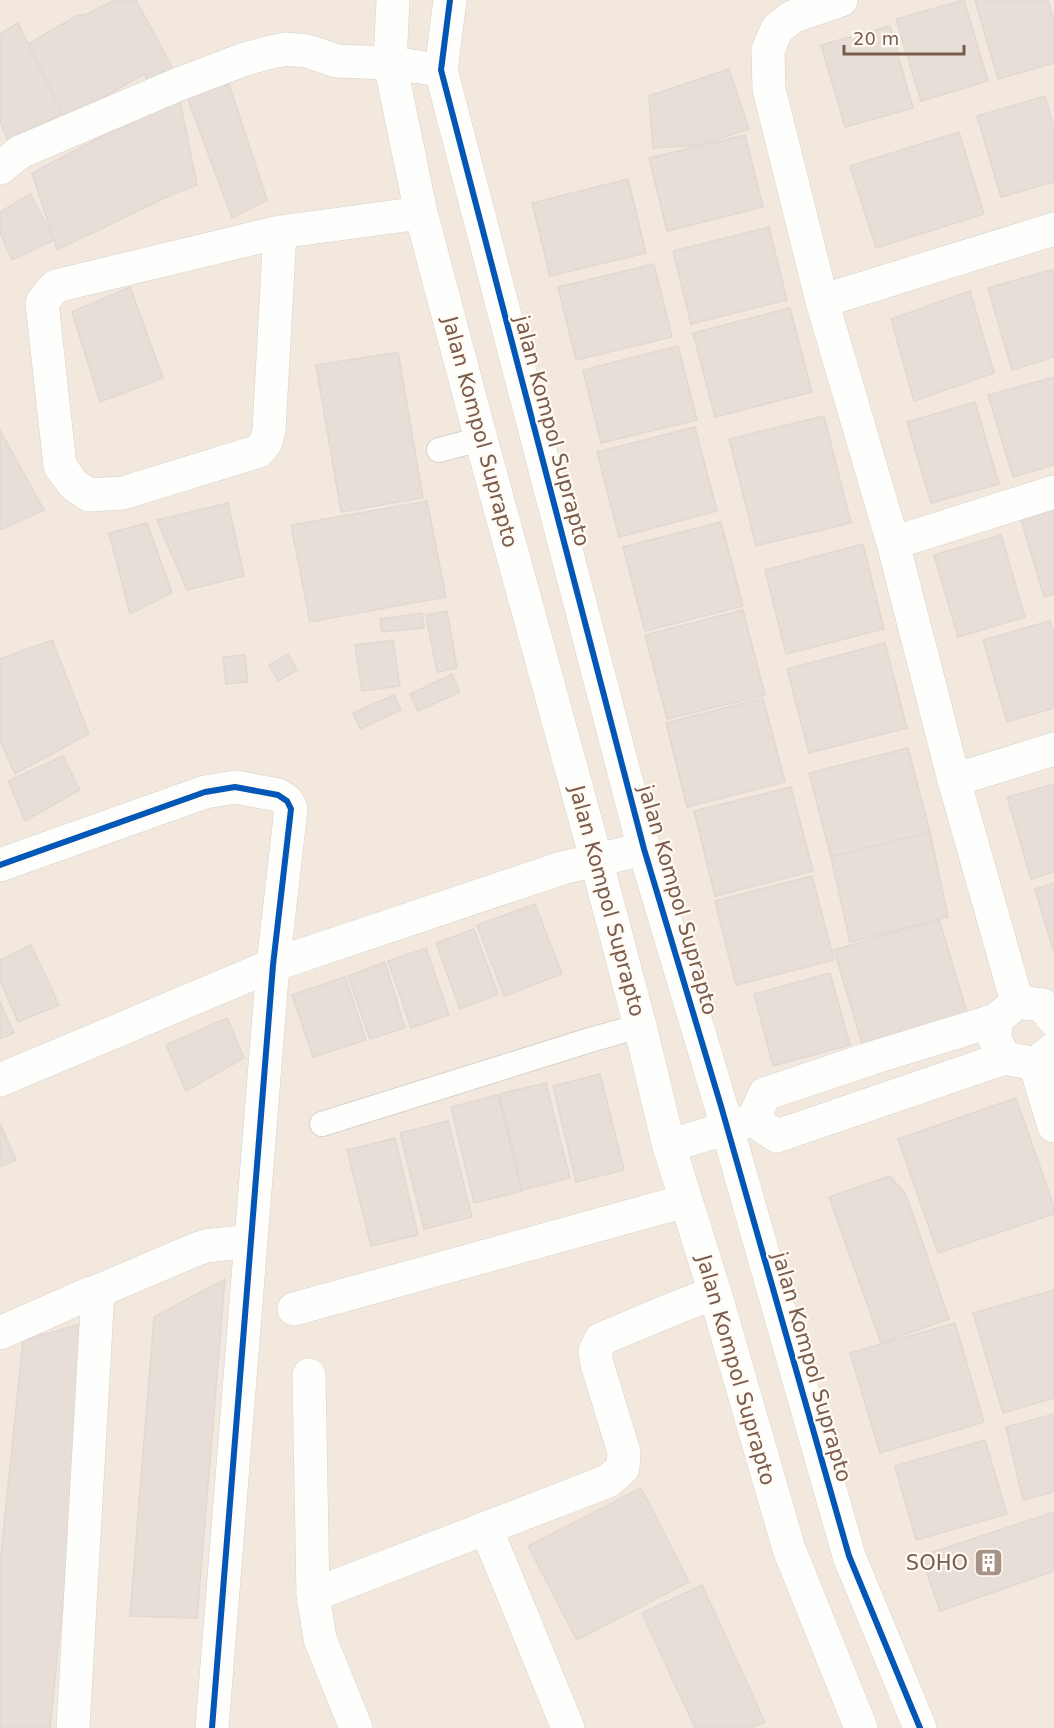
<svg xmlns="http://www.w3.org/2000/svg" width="1054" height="1728" font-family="'DejaVu Sans',sans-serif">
	<rect width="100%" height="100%" fill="#f9f5f0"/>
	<!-- residential -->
	<rect fill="#f2e8de" x="0" y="0" width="1054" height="1728"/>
	<!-- building -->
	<g fill="#e6ded7" stroke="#e2d8d2" stroke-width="1.5">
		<polygon points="114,0 136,0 173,69 153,95 145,74 64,119 28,44 78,15 85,15"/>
		<polygon points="964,0 988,81 921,101 896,19"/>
		<polygon points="975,0 1048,0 1054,20 1054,63 998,79"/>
		<polygon points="18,23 62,114 8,141 0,121 0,34"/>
		<polygon points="890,26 913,108 845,127 821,45"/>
		<polygon points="729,69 749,129 700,145 653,148 649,96"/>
		<polygon points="229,84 267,200 232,218 186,94"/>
		<polygon points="179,96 197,185 175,193 57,250 32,173"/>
		<polygon points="1045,96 1054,128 1054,182 1001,197 977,116"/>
		<polygon points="959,132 984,214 876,248 850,166"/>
		<polygon points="745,135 763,207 667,231 649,158"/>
		<polygon points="628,179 646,253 550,276 532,203"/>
		<polygon points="30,194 55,240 12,260 0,233 0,212"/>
		<polygon points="769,227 787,300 691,324 673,251"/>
		<polygon points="654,264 672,337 576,360 558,287"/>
		<polygon points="1054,269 1054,357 1012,370 988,288"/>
		<polygon points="130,287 163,378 100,402 72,312"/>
		<polygon points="970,291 994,373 914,401 891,319"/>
		<polygon points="790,308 812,392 715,417 693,333"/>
		<polygon points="678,346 697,420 601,443 583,370"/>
		<polygon points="398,352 423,498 341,512 316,365"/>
		<polygon points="1054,377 1054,465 1013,477 988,395"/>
		<polygon points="975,402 999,484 931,503 907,422"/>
		<polygon points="824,416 851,523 756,546 729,439"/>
		<polygon points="695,427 717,511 619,537 597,452"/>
		<polygon points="0,430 44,510 0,530"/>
		<polygon points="427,501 446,597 310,622 291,525"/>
		<polygon points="228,503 244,576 187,590 157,520"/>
		<polygon points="1054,506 1054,594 1044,597 1020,516"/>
		<polygon points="721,522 743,606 645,631 623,547"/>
		<polygon points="147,523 172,593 130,614 109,533"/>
		<polygon points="1001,535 1025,617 958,637 934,555"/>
		<polygon points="863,544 884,629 786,654 765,570"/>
		<polygon points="743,610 765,695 667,719 645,635"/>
		<polygon points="447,611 457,668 437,672 426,615"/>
		<polygon points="422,613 424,628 382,632 380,619"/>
		<polygon points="1050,621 1054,634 1054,708 1007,722 983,640"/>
		<polygon points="52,640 89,734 15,774 0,740 0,659"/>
		<polygon points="393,640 400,686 362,691 355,645"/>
		<polygon points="885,643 907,728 809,753 787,669"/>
		<polygon points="288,654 297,670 278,681 269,665"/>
		<polygon points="245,655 248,682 226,684 223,657"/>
		<polygon points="452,674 460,692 418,711 410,694"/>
		<polygon points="394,695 401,710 360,729 353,713"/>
		<polygon points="763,698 785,782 687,807 666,723"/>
		<polygon points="908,748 930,832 831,857 809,773"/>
		<polygon points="63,756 80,790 25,821 8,781"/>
		<polygon points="1054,784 1054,872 1031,879 1007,797"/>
		<polygon points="791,787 813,871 715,896 694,811"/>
		<polygon points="930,832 948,917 850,942 831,857"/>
		<polygon points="812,876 834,960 736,985 715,901"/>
		<polygon points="1054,883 1054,953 1035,889"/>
		<polygon points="535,904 562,974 504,996 477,925"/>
		<polygon points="939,919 969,1019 864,1050 834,950"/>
		<polygon points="474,929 498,994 460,1009 436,943"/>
		<polygon points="31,945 59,1005 18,1022 0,980 0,960"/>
		<polygon points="426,948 449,1015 411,1028 388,961"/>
		<polygon points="385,962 405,1028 370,1039 348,976"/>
		<polygon points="830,973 850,1045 773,1066 754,994"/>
		<polygon points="345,977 366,1040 313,1057 292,995"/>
		<polygon points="0,1002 14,1033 0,1039"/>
		<polygon points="227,1018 244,1058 186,1091 166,1045"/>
		<polygon points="600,1074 624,1170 576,1182 553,1086"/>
		<polygon points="546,1083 570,1178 522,1190 499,1094"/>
		<polygon points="498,1095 522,1191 474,1203 451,1107"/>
		<polygon points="1016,1098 1054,1207 1054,1214 938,1253 898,1139"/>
		<polygon points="448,1121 472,1217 424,1229 400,1133"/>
		<polygon points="0,1124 16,1160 0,1167"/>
		<polygon points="395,1138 418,1235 371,1246 347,1150"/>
		<polygon points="890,1176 906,1195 949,1319 881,1343 829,1197"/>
		<polygon points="225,1279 197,1618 130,1616 154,1317"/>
		<polygon points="1054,1290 1054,1398 1003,1413 973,1313"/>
		<polygon points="92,1321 50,1728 0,1728 0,1565 23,1340"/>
		<polygon points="955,1323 984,1422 880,1453 850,1353"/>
		<polygon points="1054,1414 1054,1492 1023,1500 1006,1427"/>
		<polygon points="985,1440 1007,1514 916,1540 895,1466"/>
		<polygon points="641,1488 689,1582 577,1640 528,1546"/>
		<polygon points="1054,1512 1054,1571 940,1611 921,1556"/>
		<polygon points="702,1585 765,1722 751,1728 695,1728 642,1613"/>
	</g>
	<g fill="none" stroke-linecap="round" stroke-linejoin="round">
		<defs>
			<g id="lane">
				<polyline points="439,450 481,439"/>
				<polyline points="322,1124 590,1040 640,1026"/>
			</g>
			<g id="street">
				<polyline points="841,0 792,17 777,29 768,50 769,89 822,301 893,543 954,780 1017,1002"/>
				<polyline points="0,168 20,152 179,84 245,59 271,52 286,49 307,51 337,61 390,63 441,70"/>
				<polyline points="280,232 269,430 266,442 259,451 123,493 89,495 74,485 60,466 42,303 50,292 56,286 280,232 421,213"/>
				<polyline points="822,301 1054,229"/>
				<polyline points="893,543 1054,492"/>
				<polyline points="954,780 1054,749"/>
				<polyline points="0,865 205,792 235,787 278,795 287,801 291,809 273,965 212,1728"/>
				<polyline points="1054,1020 1042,1005 1017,1002 996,1020 995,1040 1005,1058 1035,1064 1054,1049"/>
				<polyline points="1035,1064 1054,1126"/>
				<polyline points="0,1080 273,965 562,868 644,849"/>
				<polyline points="753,1120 777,1136 1005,1058"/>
				<polyline points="669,1146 753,1120 765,1094 872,1058 996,1020"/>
				<polyline points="294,1309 685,1201"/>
				<polyline points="0,1333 86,1295 98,1291 197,1249 206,1246 250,1241"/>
				<polyline points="309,1375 313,1595"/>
				<polyline points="486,1528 568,1728"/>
				<polyline points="73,1728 98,1291"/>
				<polyline points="356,1728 320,1639 313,1595 608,1481 623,1468 624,1452 597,1364 595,1351 601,1339 680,1306 715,1293"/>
			</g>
			<g id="secondary">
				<polyline points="393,0 390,63 421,213 481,439 596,859 640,1026 669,1146 715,1293 789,1549 861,1728"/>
				<polyline points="450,0 441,70 644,849 721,1106 849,1556 920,1728"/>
			</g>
		</defs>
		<!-- lane casing -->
		<use href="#lane" stroke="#d7d1cb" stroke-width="26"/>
		<!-- street casing -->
		<use href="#street" stroke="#d7d1cb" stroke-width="34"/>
		<!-- secondary casing -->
		<use href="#secondary" stroke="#d9d2cb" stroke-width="34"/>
		<!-- lane -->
		<use href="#lane" stroke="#fefefd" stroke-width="24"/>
		<!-- street -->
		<use href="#street" stroke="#fefefd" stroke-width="33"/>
		<!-- secondary -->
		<use href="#secondary" stroke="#fefefd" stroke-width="33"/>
		<defs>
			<g id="cycleway">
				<polyline points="450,0 441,70 644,849 721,1106 849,1556 920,1728"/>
				<polyline points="0,865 205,792 235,787 278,795 287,801 291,809 273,965 212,1728"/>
			</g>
		</defs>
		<!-- cycleway casing -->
		<use href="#cycleway" stroke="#fffaf3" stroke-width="10"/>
		<!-- cycleway -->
		<use href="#cycleway" stroke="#0057b8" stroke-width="6"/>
	</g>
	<!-- icons -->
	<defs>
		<symbol id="building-square" viewBox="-11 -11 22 22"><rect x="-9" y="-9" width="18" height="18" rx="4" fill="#a69286" stroke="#fffaf3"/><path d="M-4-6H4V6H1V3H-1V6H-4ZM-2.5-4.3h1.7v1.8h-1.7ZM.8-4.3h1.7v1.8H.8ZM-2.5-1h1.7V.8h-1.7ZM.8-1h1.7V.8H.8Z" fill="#fff"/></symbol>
	</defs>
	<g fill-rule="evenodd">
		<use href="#building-square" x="972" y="1546" width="33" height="33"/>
	</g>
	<g text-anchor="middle" stroke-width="4.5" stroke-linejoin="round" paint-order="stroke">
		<!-- street labels -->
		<g font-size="21" fill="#7a5c4d" stroke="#fffaf3">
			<text transform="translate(552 431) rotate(75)" y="7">jalan Kompol Suprapto</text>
			<text transform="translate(480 432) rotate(75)" y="7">Jalan Kompol Suprapto</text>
			<text transform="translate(678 900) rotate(74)" y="7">jalan Kompol Suprapto</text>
			<text transform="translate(607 901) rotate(75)" y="7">Jalan Kompol Suprapto</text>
			<text transform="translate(812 1367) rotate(74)" y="7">jalan Kompol Suprapto</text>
			<text transform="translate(736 1370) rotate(74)" y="7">Jalan Kompol Suprapto</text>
		</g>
		<!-- poi labels -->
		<g font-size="21" fill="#7a5c4d" stroke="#fffaf3" text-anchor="end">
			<text x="968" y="1570">SOHO</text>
		</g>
	</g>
	<!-- scale -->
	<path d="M844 45v9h120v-9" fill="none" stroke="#7a5c4d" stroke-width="3"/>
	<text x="853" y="45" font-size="18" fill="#7a5c4d" stroke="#fffaf3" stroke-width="4.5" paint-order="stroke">20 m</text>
</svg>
